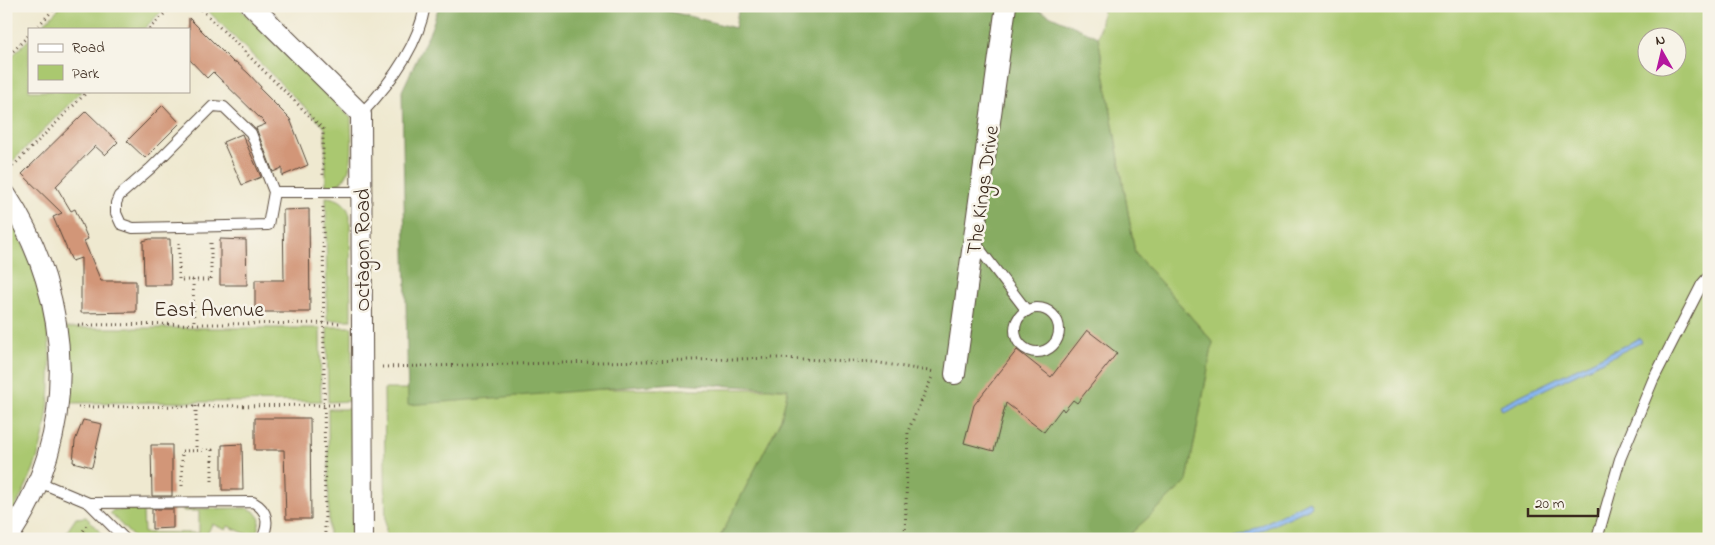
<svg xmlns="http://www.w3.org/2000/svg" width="1715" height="545" font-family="'Indie Flower',sans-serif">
	<rect width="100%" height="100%" fill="#f7f3e8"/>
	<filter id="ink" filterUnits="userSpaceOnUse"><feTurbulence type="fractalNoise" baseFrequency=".02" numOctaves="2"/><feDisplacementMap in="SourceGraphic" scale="10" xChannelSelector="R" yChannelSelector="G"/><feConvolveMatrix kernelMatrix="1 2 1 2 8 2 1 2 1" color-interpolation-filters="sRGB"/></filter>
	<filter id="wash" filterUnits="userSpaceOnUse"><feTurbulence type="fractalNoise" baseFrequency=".0096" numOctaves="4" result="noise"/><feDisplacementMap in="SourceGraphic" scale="20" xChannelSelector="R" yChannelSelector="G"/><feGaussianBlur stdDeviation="1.12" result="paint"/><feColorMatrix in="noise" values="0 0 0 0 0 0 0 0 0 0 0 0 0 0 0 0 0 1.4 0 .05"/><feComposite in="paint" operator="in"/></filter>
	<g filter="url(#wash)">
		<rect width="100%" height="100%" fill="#efe9d0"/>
		<!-- green -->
		<g fill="#aac86f" stroke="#727946" fill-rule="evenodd">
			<polygon points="61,6 167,6 144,29 39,29"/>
			<path d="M203 6H237L351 118C351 141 359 186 326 187L325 128Z"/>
			<path d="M1104 6H1709V539H1125L1187 481 1213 342 1135 253 1098 37ZM1648 38H1678V68H1648Z"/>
			<polygon points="29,39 29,91 82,91 6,168 6,62"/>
			<path d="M326 197C339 198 347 203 350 216L351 320H327Z"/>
			<path d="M6 211C48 282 62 369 40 449 33 476 19 500 6 525Z"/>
			<polygon points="327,327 352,327 352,401 328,402"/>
			<polygon points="66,328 320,328 321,401 66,403"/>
			<polygon points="384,389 788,389 781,419 719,539 386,539"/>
			<polygon points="328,409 352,409 353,539 329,539"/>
			<polygon points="246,508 254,511 260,519 257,533 253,532 251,536 228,526 226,530 212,524 205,539 135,539 110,513 113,510 173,509 173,511 143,512 144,533 199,533 199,511 183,511 183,509"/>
			<polygon points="86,517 107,539 62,539 76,518"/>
		</g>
		<!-- forest -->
		<polygon fill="#87ac62" stroke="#616b40" points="439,6 649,6 735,28 739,6 1029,6 1098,37 1135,253 1213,342 1187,481 1125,539 719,539 781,419 788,389 675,383 408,405 402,91 431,29"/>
		<!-- water -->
		<g fill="#85b5f0" stroke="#607087">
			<polygon points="1640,338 1642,342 1502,410 1500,405"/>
			<polygon points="1309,501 1312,507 1243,539 1233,539"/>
		</g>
		<g id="blocks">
			<!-- building -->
			<g fill="#d29678">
				<polygon points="189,18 234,63 236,62 249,74 261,87 260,89 290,119 308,165 282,176 282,168 273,172 256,128 266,124 213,72 207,78 189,59"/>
				<polygon points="163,105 180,123 145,158 127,141"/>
				<polygon points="86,111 118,142 105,155 95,146 56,186 71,211 75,209 88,239 84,241 101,281 136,281 136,312 81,313 81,258 72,261 53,217 62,213 22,174"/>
				<polygon points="242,134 261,177 242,185 223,142"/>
				<polygon points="309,209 310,312 255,312 255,280 284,280 283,210"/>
				<polygon points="150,239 170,239 171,285 144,285 143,241"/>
				<polygon points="220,239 246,240 247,285 220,285"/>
				<polygon points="1087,330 1117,353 1077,403 1073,400 1064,411 1062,408 1044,432 1006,403 994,451 964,443 974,405 1017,350 1051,377"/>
				<polygon points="255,418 310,418 311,519 286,519 284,450 255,450"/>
				<polygon points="83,420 102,424 92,467 73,462 75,441"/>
				<polygon points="242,444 243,490 222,490 222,445"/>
				<polygon points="151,445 172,445 172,496 152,496"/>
				<polygon points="152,509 173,509 173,528 152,529"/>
			</g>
		</g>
	</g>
	<g filter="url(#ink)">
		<use href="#blocks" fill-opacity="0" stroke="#564739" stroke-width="1"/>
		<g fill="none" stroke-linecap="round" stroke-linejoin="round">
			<defs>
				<g id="lane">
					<path d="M361 114C389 85 418 46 425 6"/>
					<polyline points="274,192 268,225 133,228 121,224 116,213 116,203 119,196 151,168 213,106 224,107 251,133 274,192 361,192"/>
					<polyline points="975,243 1027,311"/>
					<circle cx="1037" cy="330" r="22"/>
					<path d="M39 482 89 503 253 502C269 511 269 524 262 539"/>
					<polyline points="89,503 125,539"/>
					<polyline points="1597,539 1620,459 1653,380 1702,284 1709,276"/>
				</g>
				<g id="street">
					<polyline points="252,6 361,114 363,539"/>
					<path d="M6 195C75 300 80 435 7 539"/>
					<polyline points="955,374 1006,6"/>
				</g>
			</defs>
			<!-- lane casing -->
			<use href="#lane" stroke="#564739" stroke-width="12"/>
			<!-- street casing -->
			<use href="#street" stroke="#564739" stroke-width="22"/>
			<!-- path -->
			<g stroke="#564739" stroke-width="3" stroke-dasharray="1 4" stroke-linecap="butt">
				<polyline points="198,6 323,129 323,176"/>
				<polyline points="35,29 57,6"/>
				<polyline points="149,29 172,6"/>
				<polyline points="6,58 29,35"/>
				<polyline points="6,173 88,91"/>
				<polyline points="323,207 325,539"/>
				<polyline points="179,243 179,280 211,280 211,243"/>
				<polyline points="193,280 194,324"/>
				<polyline points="78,325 342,323"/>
				<polyline points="382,367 777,358 874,362 935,372"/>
				<polyline points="196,406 196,450"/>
				<polyline points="78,407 342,405"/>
				<polyline points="182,486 182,451 212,450 212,485"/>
				<polyline points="78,539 87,525"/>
				<polyline points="905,539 908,431 932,377"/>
			</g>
			<!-- lane -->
			<use href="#lane" stroke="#fff" stroke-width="10"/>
			<!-- street -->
			<use href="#street" stroke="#fff" stroke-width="20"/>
		</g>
	</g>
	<g text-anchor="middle" stroke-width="5" stroke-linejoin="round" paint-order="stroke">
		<!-- street labels -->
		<g font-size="21" fill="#3b2a1e" stroke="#f7f3e8">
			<text transform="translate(982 190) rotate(-82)" y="7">The Kings Drive</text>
			<text transform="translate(362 250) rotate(-90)" y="7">Octagon Road</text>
			<text x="209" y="316">East Avenue</text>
		</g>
	</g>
	<!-- margin -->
	<rect width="1715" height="545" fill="none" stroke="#f7f3e8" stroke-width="25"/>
	<!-- legend -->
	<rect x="28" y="28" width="162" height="65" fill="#f7f3e8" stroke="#aca397"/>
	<rect x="38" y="44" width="25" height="8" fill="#ffffff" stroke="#aca397"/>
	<text x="72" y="52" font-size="15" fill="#3b2a1e">Road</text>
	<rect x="38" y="65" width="25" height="15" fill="#aac86f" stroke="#aca397"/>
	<text x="72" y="78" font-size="15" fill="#3b2a1e">Park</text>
	<!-- north arrow -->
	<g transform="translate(1662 52) rotate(352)"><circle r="24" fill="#f7f3e8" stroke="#aca397"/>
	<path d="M0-4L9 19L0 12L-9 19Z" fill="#b5179e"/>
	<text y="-8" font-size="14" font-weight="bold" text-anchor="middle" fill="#3b2a1e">N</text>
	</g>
	<!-- scale -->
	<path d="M1528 508v8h70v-8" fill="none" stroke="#3b2a1e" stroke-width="2.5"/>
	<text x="1535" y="508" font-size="15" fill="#3b2a1e" stroke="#f7f3e8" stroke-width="4" paint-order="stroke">20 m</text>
</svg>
